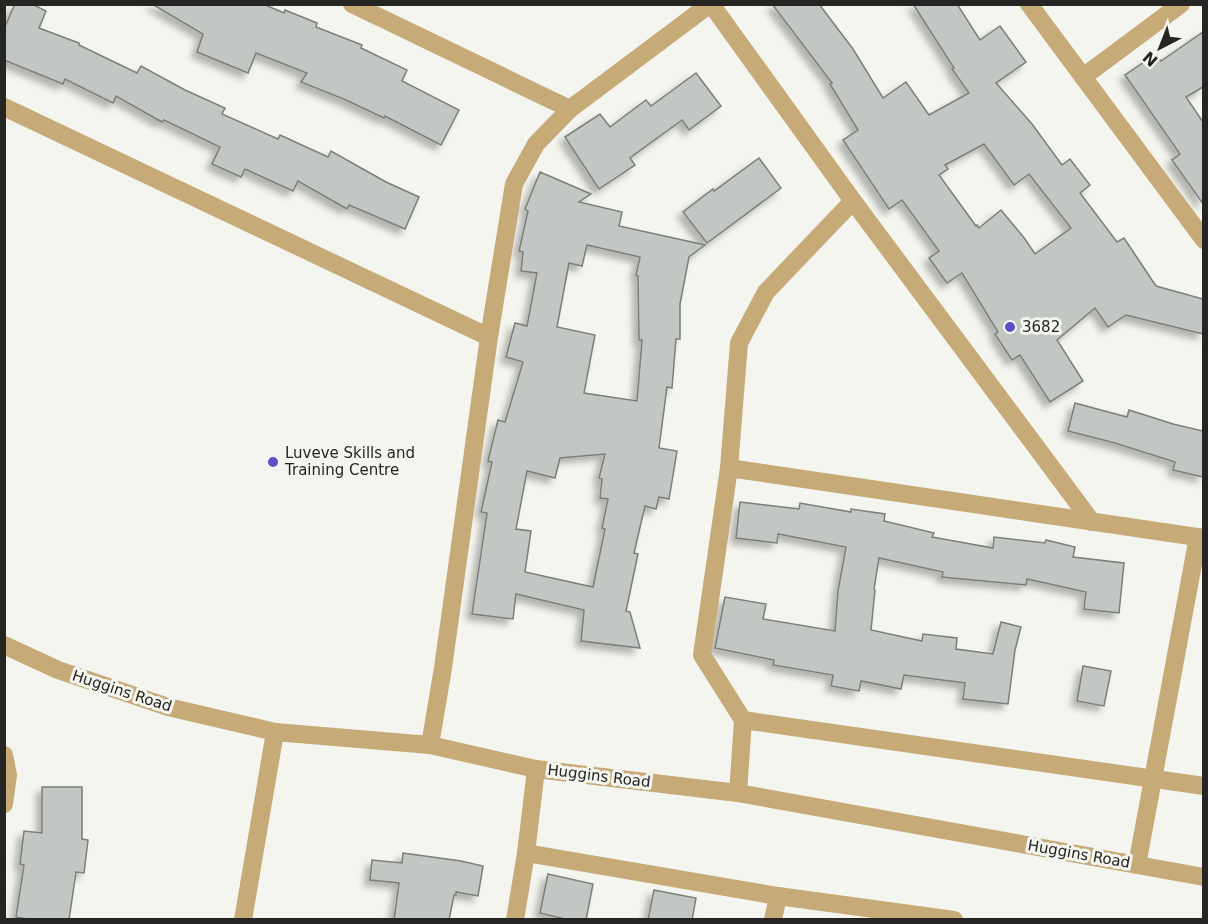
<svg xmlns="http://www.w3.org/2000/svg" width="1208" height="924" font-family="'DejaVu Sans',sans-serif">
	<defs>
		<filter id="shadow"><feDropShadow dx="-5.5" dy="5.5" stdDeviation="3" flood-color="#0004"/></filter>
	</defs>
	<rect width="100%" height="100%" fill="#f4f5ef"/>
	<!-- building -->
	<g fill="#c2c7c3" stroke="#7b7f7b" stroke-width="1.5" fill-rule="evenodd" filter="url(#shadow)">
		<polygon points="15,4 32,4 46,11 39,28 79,43 79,45 137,73 141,66 185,90 225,108 222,114 278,139 280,135 328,157 331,151 386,182 419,197 405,229 349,205 347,209 298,181 293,191 245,169 241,177 212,164 220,147 164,120 162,122 116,96 113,103 65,79 63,84 4,60 4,29"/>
		<polygon points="152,4 263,4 284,13 285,10 317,23 316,27 362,45 361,48 407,70 402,81 459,110 441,145 385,116 384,118 346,100 301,82 307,73 256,53 248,73 197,52 203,34"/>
		<path d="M772 4H819L853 49 883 98 906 82 929 115 969 93 952 69 954 68 913 4H957L980 40 1000 26 1026 62 996 83 1032 124 1062 165 1070 159 1090 185 1080 193 1117 242 1124 238 1156 286 1203 299V334L1126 315 1108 327 1095 308 1057 340 1083 381 1050 402 1020 355 1012 360 995 334 998 332 962 273 947 283 929 258 939 251 902 200 889 209 843 140 858 130 830 84 832 83ZM984 144 1014 185 1029 174 1071 228 1035 254 1025 239 1001 210 979 228 977 225 976 226 939 175 948 169 945 165Z"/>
		<polygon points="1203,32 1203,87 1186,97 1203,122 1203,204 1172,160 1180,154 1125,75 1156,54 1161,61"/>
		<polygon points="696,73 721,106 689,130 682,120 630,158 635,165 599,189 565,137 600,114 610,127 646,100 651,106"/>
		<polygon points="759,158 781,188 707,243 683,212 713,189 714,191"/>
		<path d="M540 172 591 194 579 202 622 212 619 226 705 245 689 257 680 304V339H676L672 388 667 387 659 448 677 451 669 499 659 497 656 509 645 506 634 553 638 554 626 611 630 612 640 648 581 641 584 610 516 594 513 619 472 614 487 513 481 512 492 462 488 461 498 420 505 422 523 362 506 357 515 323 527 326 537 273 521 271 523 252 519 251 528 211 525 209ZM587 245 640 257 636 275 638 276 639 340H642L637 401 584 393 595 335 557 327 569 263 582 266ZM605 454 599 478 602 479 600 498 608 499 602 528 605 529 593 587 525 572 531 531 516 529 527 471 555 478 560 458Z"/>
		<polygon points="1075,403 1127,417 1129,410 1173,424 1203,431 1203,477 1173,470 1175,462 1115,443 1068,431"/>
		<polygon points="740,502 799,509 800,503 851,512 851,509 885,514 884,521 934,533 932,537 993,548 994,537 1045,543 1046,540 1075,547 1073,557 1124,563 1119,613 1084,609 1086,592 1027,579 1026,585 942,577 943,572 879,558 874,589 875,590 871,630 922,641 923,634 957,638 956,649 993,654 1001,622 1021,627 1015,650 1008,704 963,699 965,683 904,675 901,689 861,681 859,691 831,686 833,675 773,665 774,660 715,648 725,597 766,604 763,619 835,631 838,591 846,547 778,534 777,543 736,538"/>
		<polygon points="1083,666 1111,671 1104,706 1077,701"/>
		<polygon points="42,787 82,787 82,839 88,840 84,873 76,872 69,920 32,920 16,917 24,865 20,864 24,831 42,833"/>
		<polygon points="403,853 461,861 483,866 478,896 456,892 456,895 454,895 449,920 394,920 399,883 370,880 372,860 402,863"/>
		<polygon points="548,874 593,884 586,920 569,920 540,913"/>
		<polygon points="654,890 696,898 692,920 648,920"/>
	</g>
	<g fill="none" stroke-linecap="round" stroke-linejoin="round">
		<!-- minor -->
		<g stroke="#c6aa78" stroke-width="18">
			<polyline points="352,4 570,109"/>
			<polyline points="711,4 853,201 1092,522"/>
			<polyline points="1029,4 1204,240"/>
			<polyline points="1083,77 1181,4"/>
			<polyline points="4,107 489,337"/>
			<polyline points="729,468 1204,538"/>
			<polyline points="4,645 58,670 168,707 275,732 430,745 536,769 738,793 1204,877"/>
			<polyline points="743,720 1204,786"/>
			<polyline points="430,745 443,668 489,337 514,184 536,144 570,109 710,4"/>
			<polyline points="4,755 8,775 4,804"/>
			<polyline points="738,793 743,720 702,655 729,468 739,343 766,292 853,201"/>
			<polyline points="526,853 778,896 954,920"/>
			<polyline points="1137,865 1198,537"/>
			<polyline points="243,920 275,732"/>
			<polyline points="515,920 526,853 536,769"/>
			<polyline points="773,920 778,896"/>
		</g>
	</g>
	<!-- markers -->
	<g fill="#5d4fc7" stroke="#f4f5ef" stroke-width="2">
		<circle cx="1010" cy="327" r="6"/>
		<circle cx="273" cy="462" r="6"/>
	</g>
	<g text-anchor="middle" stroke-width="6" stroke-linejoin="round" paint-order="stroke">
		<!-- poi labels -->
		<g font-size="15" fill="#252523" stroke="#f4f5ef" text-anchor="start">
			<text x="1022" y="332">3682</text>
			<text x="285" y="458">Luveve Skills and<tspan x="285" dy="17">Training Centre</tspan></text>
		</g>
		<!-- street labels -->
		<g font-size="15" fill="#252523" stroke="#f4f5ef">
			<text transform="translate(122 691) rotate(18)" y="5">Huggins Road</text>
			<text transform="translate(599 776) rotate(7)" y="5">Huggins Road</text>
			<text transform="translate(1079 854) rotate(10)" y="5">Huggins Road</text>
		</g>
	</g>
	<!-- border -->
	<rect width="1208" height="924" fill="none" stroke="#252523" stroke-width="12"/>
	<!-- north arrow -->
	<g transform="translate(1160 48) rotate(222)" stroke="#f4f5ef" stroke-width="4.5" paint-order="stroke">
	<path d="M0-4.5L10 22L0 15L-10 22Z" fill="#252523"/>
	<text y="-9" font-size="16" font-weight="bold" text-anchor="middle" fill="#252523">N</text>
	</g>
</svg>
